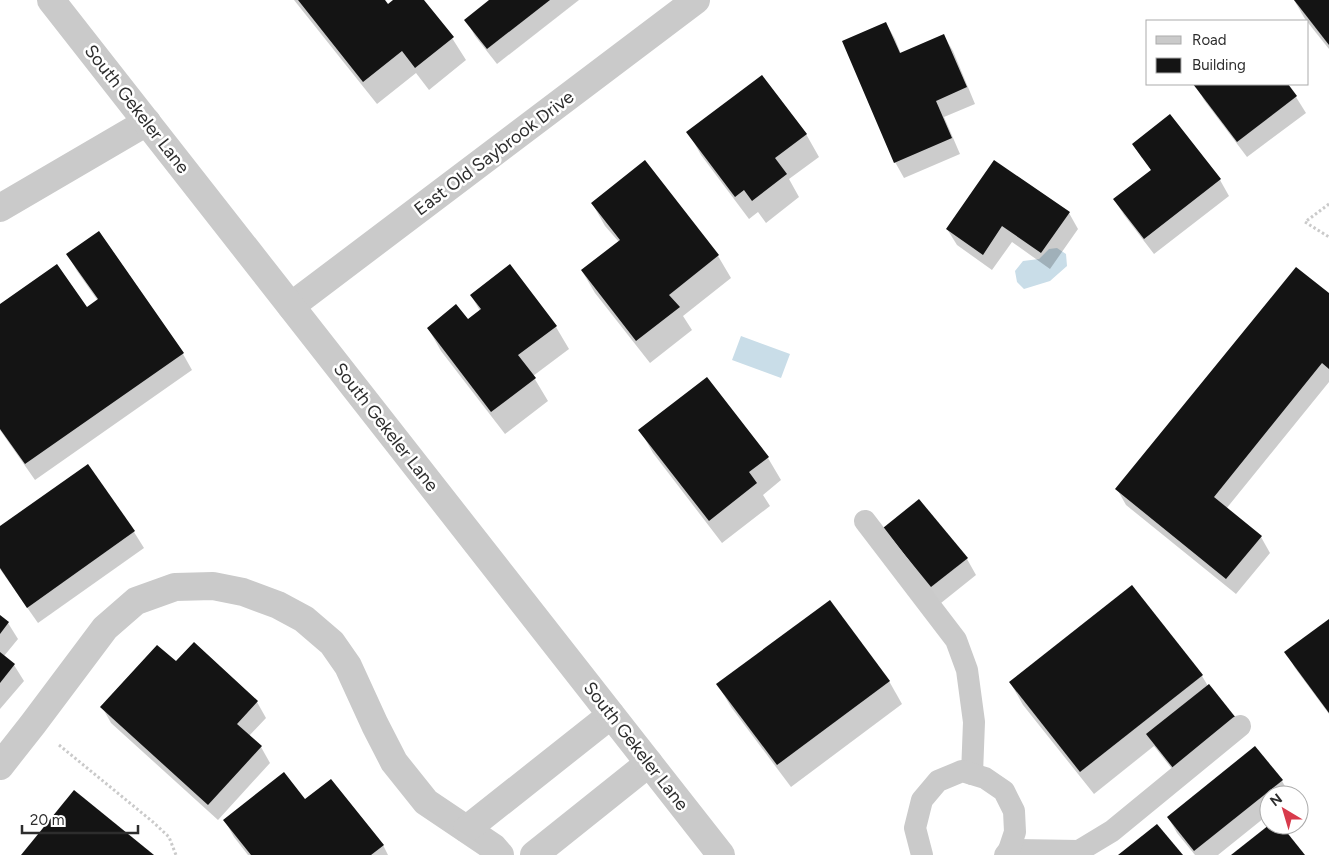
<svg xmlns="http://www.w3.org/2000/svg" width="1329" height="855" font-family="Figtree,sans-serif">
	<rect width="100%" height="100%" fill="#fff"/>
	<!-- water -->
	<g fill="#c9dde8">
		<polygon points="1057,248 1066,254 1067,266 1050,281 1024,289 1017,282 1015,271 1023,261 1039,259 1049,249"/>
		<polygon points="741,336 790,354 781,378 732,360"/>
	</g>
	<!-- shadow -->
	<g fill="#0003">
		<polygon points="294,0 383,0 388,6 395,0 423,0 452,38 466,60 429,90 416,73 377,104"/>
		<polygon points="491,0 579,0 497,64 475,36 466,20"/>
		<polygon points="1294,0 1329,0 1329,49 1305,19"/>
		<polygon points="886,23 895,39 901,54 944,36 953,51 975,104 944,117 960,154 904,178 895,162"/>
		<polygon points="1195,84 1248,84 1250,85 1252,84 1286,84 1296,97 1306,113 1247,157 1204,100"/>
		<polygon points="1170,116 1220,180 1229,196 1154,254 1124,215 1114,199 1154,175 1144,158 1142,158 1133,144"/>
		<polygon points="688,132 806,134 819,157 789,179 799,197 766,223 758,212 749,219 701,155"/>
		<polygon points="592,203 718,256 731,278 683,316 692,330 650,363 595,293 582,271 619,242 605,226"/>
		<polygon points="1069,213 1078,229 1050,269 1012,242 992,270 957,245 947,229"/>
		<polygon points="98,233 183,354 192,370 35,480 0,430 0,306 86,309 98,301 77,271 68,255"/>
		<polygon points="471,295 556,327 569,349 533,376 548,401 505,434 441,351 428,328 468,321 480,311"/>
		<polygon points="1329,295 1329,382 1226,509 1261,537 1270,553 1236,594 1126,505 1117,489"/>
		<polygon points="640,430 768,458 781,480 763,495 770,506 722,543 653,453"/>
		<polygon points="88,465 134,532 144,548 38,623 0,569 0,527"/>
		<polygon points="894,544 967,559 976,575 941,603"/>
		<polygon points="1132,586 1202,676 1208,686 1183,783 1154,746 1094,794 1023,705 1010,682"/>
		<polygon points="0,616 8,623 18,639 4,656 14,665 24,681 0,709"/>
		<polygon points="1329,621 1329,714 1295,668 1286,652"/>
		<polygon points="176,663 257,702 266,718 249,736 261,747 270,763 218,820 111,723 102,707"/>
		<polygon points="889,681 902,704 791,787 731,707 718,685"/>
		<polygon points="1282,781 1290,795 1269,795 1269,814 1218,855 1195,855 1177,833 1168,817"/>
		<polygon points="305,801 383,845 388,855 248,855 234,837 225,821"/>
	</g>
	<!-- building -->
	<g fill="#141414">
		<polygon points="298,0 385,0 388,4 393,0 424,0 454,37 415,68 402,51 363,82"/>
		<polygon points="489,0 550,0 487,49 464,20"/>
		<polygon points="1294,0 1329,0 1329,45"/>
		<polygon points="886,22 900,53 944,34 967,87 936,101 952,138 894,163 842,41"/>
		<polygon points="762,75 807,134 775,158 787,174 752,201 744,190 735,197 686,132"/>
		<polygon points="1193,84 1288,84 1297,96 1237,142"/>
		<polygon points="1170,114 1221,179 1144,239 1113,199 1151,170 1132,144"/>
		<polygon points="645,160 719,255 669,295 680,307 636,341 581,270 620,240 591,203"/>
		<polygon points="994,160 1070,212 1041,253 1002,226 983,255 946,229"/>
		<polygon points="99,231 184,353 25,464 0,429 0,304 57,264 87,307 98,299 66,254"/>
		<polygon points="510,264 557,326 518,355 536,378 491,412 427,328 456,304 468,319 481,309 470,295"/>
		<polygon points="1296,267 1329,293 1329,369 1322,363 1214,497 1262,536 1226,579 1115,489"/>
		<polygon points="707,377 769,457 749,472 757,483 709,521 638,430"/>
		<polygon points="88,464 135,531 27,608 0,568 0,526"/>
		<polygon points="919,499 968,558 931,587 883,528"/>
		<polygon points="1132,585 1203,675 1080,772 1009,682"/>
		<polygon points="830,600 890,681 777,765 716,684"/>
		<polygon points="0,615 9,622 0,634"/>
		<polygon points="1329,619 1329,713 1284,652"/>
		<polygon points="194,642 258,701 237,724 262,746 208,805 100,707 157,645 176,661"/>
		<polygon points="0,652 15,664 0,683"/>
		<polygon points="1209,684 1236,718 1173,768 1146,734"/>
		<polygon points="1255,746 1283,780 1194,851 1167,817"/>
		<polygon points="284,772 305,799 331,779 384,845 371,855 251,855 223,820"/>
		<polygon points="74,790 154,855 21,855"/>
		<polygon points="1157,824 1183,855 1118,855"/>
		<polygon points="1269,825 1281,825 1305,855 1231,855"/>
	</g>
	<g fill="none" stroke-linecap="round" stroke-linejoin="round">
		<!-- path -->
		<g stroke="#cacaca" stroke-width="3" stroke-dasharray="2.5 2.5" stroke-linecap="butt">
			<polyline points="1329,204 1305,222 1329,237"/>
			<polyline points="59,745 153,822 169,837 176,855"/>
		</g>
		<!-- service -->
		<g stroke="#cacaca" stroke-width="22">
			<polyline points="865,521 956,640 967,670 974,722 972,774"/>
			<polyline points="1009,850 1079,851 1112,831 1240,726"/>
			<polyline points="922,855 915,828 922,800 938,781 962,771 985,778 1004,791 1014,811 1015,832 1009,850 1005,855"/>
		</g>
		<!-- minor -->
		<g stroke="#cacaca" stroke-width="28">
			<polyline points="0,208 147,122"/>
			<polyline points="291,306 696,0"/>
			<polyline points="0,766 33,724 105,628 136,601 175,587 213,586 243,592 278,605 304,619 332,643 348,666 375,725 394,762 426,802 493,847 500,855"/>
			<polyline points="467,829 611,715"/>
			<polyline points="534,855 649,763"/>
		</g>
		<!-- tertiary -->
		<polyline stroke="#cacaca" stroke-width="28" points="51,0 721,855"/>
	</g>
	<g text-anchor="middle" stroke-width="5" stroke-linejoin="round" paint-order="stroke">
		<!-- street labels -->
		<g font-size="18" fill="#2d2d2d" stroke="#fff">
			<text transform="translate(137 109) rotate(52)" y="6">South Gekeler Lane</text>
			<text transform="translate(494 153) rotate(-37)" y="6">East Old Saybrook Drive</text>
			<text transform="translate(386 427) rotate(52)" y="6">South Gekeler Lane</text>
			<text transform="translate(636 746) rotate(52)" y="6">South Gekeler Lane</text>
		</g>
	</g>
	<!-- legend -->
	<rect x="1146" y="20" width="162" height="65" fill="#ffffff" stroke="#ababab"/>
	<rect x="1156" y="36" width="25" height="8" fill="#cacaca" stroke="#ababab"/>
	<text x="1192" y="45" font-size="15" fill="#2d2d2d">Road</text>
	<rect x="1156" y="58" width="25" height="15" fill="#141414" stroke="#ababab"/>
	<text x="1192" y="70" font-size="15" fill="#2d2d2d">Building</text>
	<!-- north arrow -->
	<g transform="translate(1284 810) rotate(322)"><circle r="24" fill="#ffffff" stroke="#ababab"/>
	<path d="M0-4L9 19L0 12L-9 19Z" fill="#d83b4c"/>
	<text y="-8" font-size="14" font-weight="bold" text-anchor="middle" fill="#2d2d2d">N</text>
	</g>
	<!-- scale -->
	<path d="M22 825v8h116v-8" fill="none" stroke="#2d2d2d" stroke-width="2.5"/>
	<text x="30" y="825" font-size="15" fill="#2d2d2d" stroke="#ffffff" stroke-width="4" paint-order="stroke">20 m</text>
</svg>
